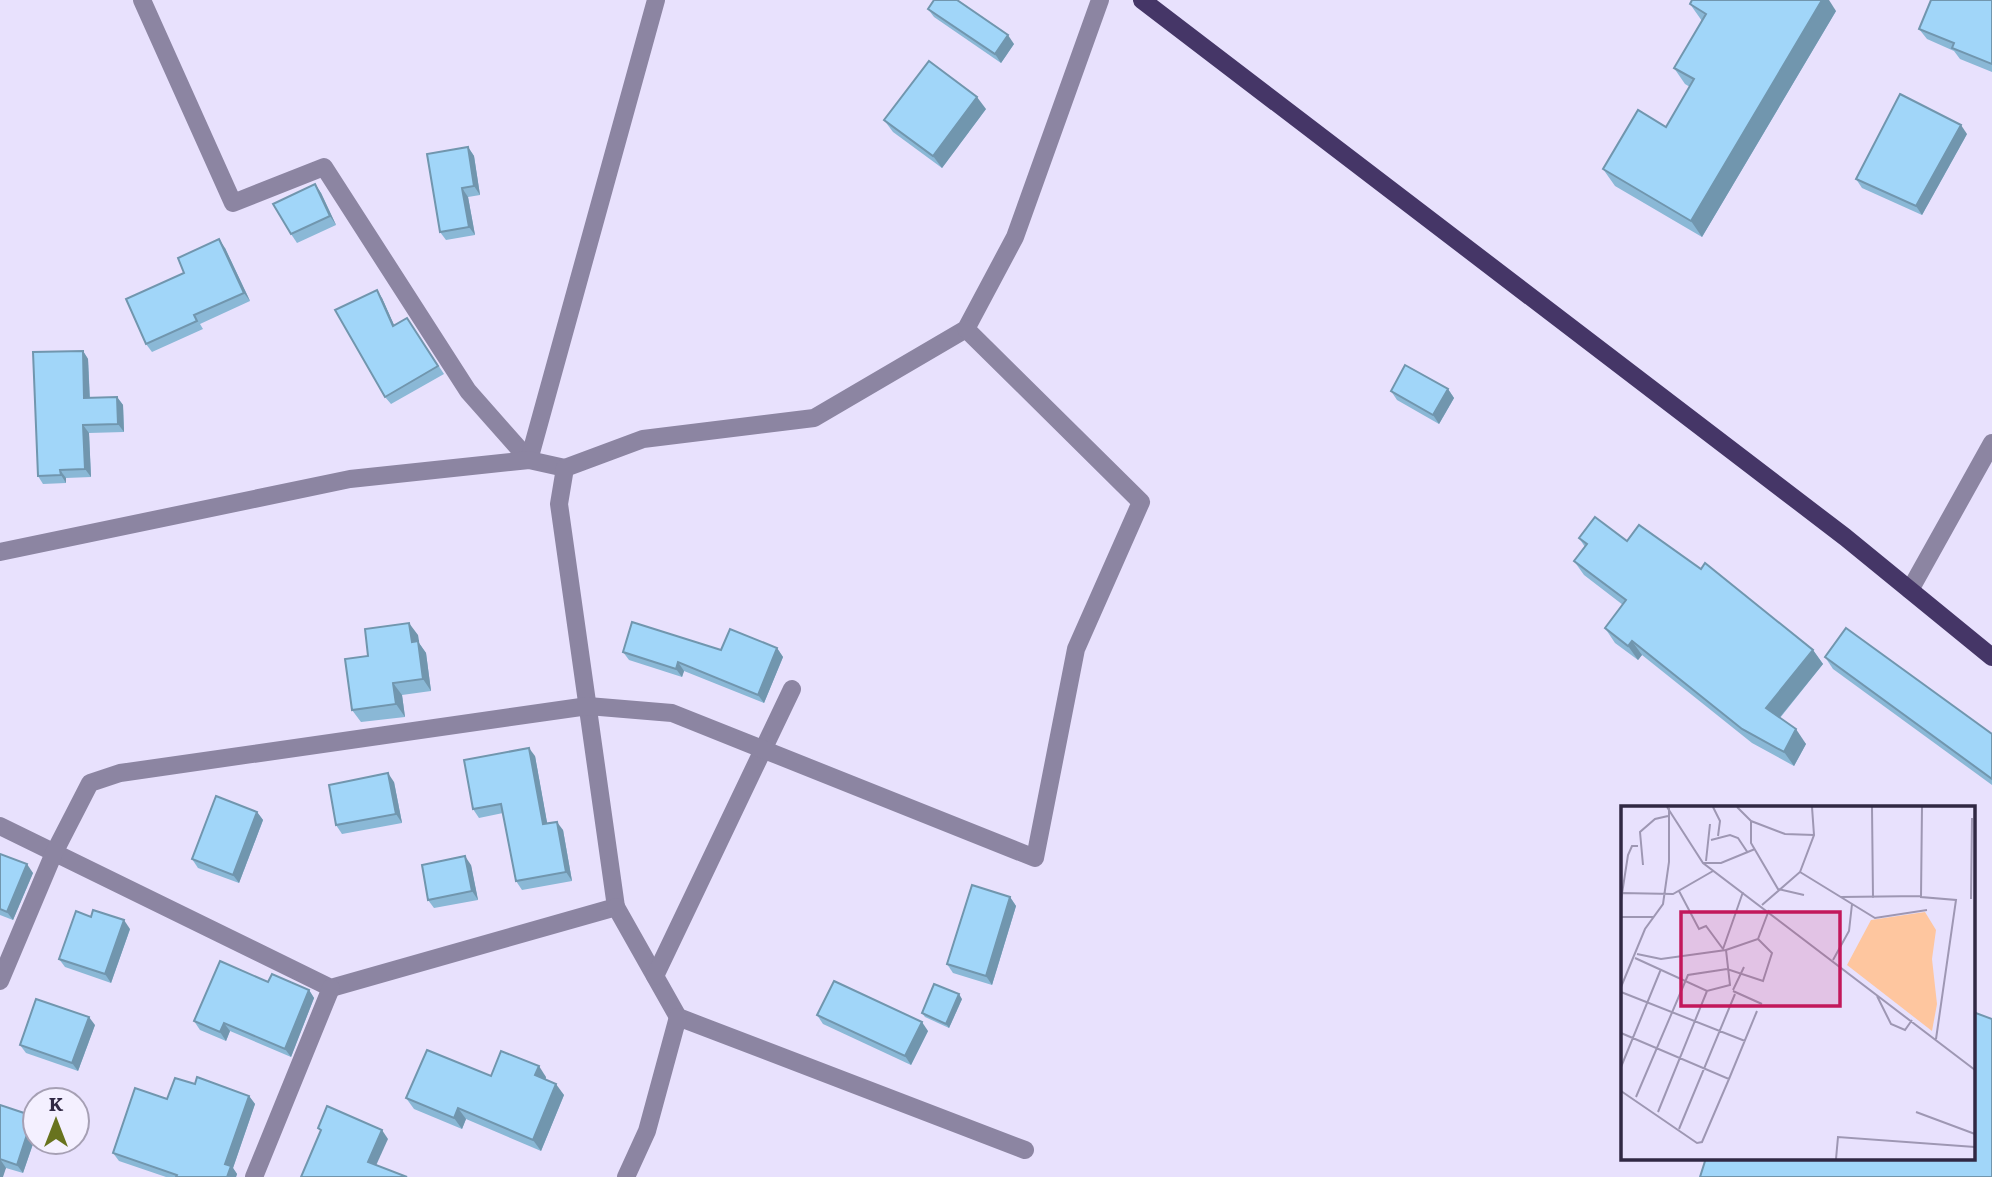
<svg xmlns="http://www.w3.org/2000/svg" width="1992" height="1177" font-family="Literata,serif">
	<rect width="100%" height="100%" fill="#e8e1fd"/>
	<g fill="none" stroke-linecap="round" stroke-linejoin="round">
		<!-- minor -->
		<g stroke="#8c85a2" stroke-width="18">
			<polyline points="142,0 233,203 324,167 468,391 529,460"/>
			<polyline points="529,460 656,0"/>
			<polyline points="0,552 350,479 529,460 565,468"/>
			<polyline points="1910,590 1992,443"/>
			<polyline points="0,826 331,988 616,907 559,504 565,468 643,439 814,418 966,329 1015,237 1100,0"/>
			<polyline points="616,907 678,1017 1025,1150"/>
			<polyline points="655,976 792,689"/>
			<polyline points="0,981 54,853 90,783 120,773 588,706 672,713 1035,858 1076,649 1141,502 966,329"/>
			<polyline points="254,1177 331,988"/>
			<polyline points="626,1177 647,1131 678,1017"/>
		</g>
		<!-- major -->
		<polyline stroke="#453667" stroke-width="18" points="1142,0 1845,537 1992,657"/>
	</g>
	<!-- wall -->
	<g fill="#8ab8d6">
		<polygon points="1992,0 1992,72 1960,59 1954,51 1927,39 1919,29"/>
		<polygon points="1690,4 1836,11 1702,237 1615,186 1603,169 1666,127 1690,87 1685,84 1674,68 1702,21"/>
		<polygon points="928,9 1014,44 1001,63 934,17"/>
		<polygon points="986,109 942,168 893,132 884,120"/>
		<polygon points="1967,134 1922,215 1862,188 1856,179"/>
		<polygon points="468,147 474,156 480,195 468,197 475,235 446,240 440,232"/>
		<polygon points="315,184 321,193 336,225 297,243 291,234"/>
		<polygon points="225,248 250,301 200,324 203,329 152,352 146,344 184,273"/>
		<polygon points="382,298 394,325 407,318 444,374 391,404 385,397"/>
		<polygon points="83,351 88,359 90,398 117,397 123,405 124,432 89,433 91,477 66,478 66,483 43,484 38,476"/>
		<polygon points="1448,389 1454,398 1439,424 1397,400 1391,391"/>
		<polygon points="1579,538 1627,541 1813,650 1823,664 1780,718 1806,744 1794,766 1752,743 1642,655 1638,660 1615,643 1605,628 1623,605 1584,575 1574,561 1585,547"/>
		<polygon points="418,635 419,643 426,653 431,691 402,695 405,717 361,722 352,710 368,656"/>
		<polygon points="777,648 783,657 764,703 684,671 682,677 629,660 623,652"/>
		<polygon points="1825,657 1992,734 1992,785 1833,669"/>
		<polygon points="535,756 547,823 563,830 572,881 522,890 516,881 503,813 479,818 473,809"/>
		<polygon points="394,782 402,823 342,834 336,825"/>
		<polygon points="257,812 263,820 239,883 198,868 192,859"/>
		<polygon points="0,854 33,873 13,920 0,915"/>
		<polygon points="471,865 478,900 434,908 428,900"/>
		<polygon points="1010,897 1016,906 992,985 953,973 947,964"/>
		<polygon points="130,929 111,983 65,967 59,959"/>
		<polygon points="268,982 309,990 314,998 291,1057 230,1031 226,1041 200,1030 194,1021"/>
		<polygon points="962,999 949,1028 925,1017 922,1013"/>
		<polygon points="817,1015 928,1031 911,1065 823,1024"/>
		<polygon points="95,1025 78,1071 26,1053 20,1045"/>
		<polygon points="491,1076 546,1077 546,1080 564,1095 541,1151 466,1119 462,1129 414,1109 406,1098"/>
		<polygon points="195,1084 249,1096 255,1104 233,1168 237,1174 236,1177 166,1177 119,1161 113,1153 167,1099"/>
		<polygon points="0,1105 33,1116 35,1119 35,1138 23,1173 6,1168 0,1177"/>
	</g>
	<!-- shaded-wall -->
	<g fill="#7196ae">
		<polygon points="1822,0 1829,0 1836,11 1702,237 1691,221"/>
		<polygon points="1008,35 1014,44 1001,63 995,54"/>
		<polygon points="977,97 986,109 942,168 933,156"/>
		<polygon points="1961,125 1967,134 1922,215 1916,206"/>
		<polygon points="468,147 474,156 480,195 474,186"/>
		<polygon points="315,184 321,193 336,225 330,216"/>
		<polygon points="462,188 468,197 475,235 469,227"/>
		<polygon points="219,239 225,248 250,301 244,293"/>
		<polygon points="377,290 382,298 398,334 393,326"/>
		<polygon points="83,351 88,359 90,406 84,398"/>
		<polygon points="1448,389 1454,398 1439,424 1433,415"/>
		<polygon points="117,397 123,405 124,432 118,424"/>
		<polygon points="83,425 89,433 91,477 85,469"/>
		<polygon points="60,470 66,478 66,483 61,475"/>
		<polygon points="409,623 418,635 419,643 426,653 431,691 423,679 412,642"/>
		<polygon points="1632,641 1642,655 1638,660 1628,646"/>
		<polygon points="777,648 783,657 764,703 758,695"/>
		<polygon points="1813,650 1823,664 1776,722 1766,708"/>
		<polygon points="678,662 684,671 682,677 676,669"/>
		<polygon points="393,683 402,695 405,717 396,704"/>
		<polygon points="1796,729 1806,744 1794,766 1784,752"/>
		<polygon points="529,748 535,756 549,833 543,824"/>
		<polygon points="388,773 394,782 402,823 396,814"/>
		<polygon points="257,812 263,820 239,883 233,875"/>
		<polygon points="557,822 563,830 572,881 566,872"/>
		<polygon points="465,856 471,865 478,900 472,891"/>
		<polygon points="27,864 33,873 13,920 7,912"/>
		<polygon points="1010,897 1016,906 992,985 986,976"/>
		<polygon points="124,920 130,929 111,983 105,974"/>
		<polygon points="309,990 314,998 291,1057 285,1049"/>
		<polygon points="959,994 962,999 949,1028 946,1024"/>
		<polygon points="89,1017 95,1025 78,1071 72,1063"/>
		<polygon points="922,1022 928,1031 911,1065 905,1056"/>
		<polygon points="224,1023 230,1031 226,1041 220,1032"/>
		<polygon points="539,1066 546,1077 543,1086 535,1075"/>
		<polygon points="556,1084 564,1095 541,1151 533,1140"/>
		<polygon points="249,1096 255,1104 233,1168 237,1174 236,1177 227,1177 225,1164"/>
		<polygon points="458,1108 466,1119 462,1129 454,1118"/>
		<polygon points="33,1116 35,1119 35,1138 23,1173 17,1165"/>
		<polygon points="382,1130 388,1139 374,1170 368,1162"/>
		<polygon points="0,1159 6,1168 3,1177 0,1177"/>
	</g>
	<!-- building -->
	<g fill="#a1d6f9" stroke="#7196ae" stroke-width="2">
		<polygon points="934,0 957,0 1008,35 995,54 928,9"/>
		<polygon points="1692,0 1822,0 1691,221 1603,169 1638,110 1666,127 1694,79 1674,68 1706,14 1690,4"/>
		<polygon points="1931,0 1992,0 1992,64 1952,48 1954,43 1919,29"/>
		<polygon points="929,61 977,97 933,156 884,120"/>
		<polygon points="1900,94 1961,125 1916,206 1856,179"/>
		<polygon points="468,147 474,186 462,188 469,227 440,232 427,154"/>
		<polygon points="315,184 330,216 291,234 273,204"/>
		<polygon points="219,239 244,293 194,315 197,321 146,344 126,299 184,273 178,258"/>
		<polygon points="377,290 393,326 407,318 438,366 385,397 335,310"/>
		<polygon points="83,351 84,398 117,397 118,424 83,425 85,469 60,470 61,475 38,476 33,352"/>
		<polygon points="1405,365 1448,389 1433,415 1391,391"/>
		<polygon points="1595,517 1627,541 1639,525 1701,569 1705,563 1813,650 1766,708 1796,729 1784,752 1742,729 1632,641 1628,646 1605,628 1626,600 1574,561 1587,544 1579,538"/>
		<polygon points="632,622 721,650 730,629 777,648 758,695 678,662 676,669 623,652"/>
		<polygon points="409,623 412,642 418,641 423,679 393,683 396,704 352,710 345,659 368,656 365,629"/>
		<polygon points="1846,628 1992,734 1992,779 1825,657"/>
		<polygon points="529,748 543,824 557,822 566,872 516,881 501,804 473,809 464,760"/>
		<polygon points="388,773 396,814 336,825 329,785"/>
		<polygon points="216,796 257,812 233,875 192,859"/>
		<polygon points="0,854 27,864 7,912 0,909"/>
		<polygon points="465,856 472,891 428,900 422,865"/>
		<polygon points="972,885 1010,897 986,976 947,964"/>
		<polygon points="93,910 124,920 105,974 59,959 76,911 91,917"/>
		<polygon points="220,961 268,982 272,974 309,990 285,1049 224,1023 220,1032 194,1021"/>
		<polygon points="834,981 922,1022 905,1056 817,1015"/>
		<polygon points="934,984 959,994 946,1024 922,1013"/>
		<polygon points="36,999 89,1017 72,1063 20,1045"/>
		<polygon points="1973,1012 1992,1019 1992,1177 1700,1177 1706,1158 1973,1158"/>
		<polygon points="427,1050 491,1076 501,1051 539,1066 535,1075 556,1084 533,1140 458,1108 454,1118 406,1098"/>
		<polygon points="197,1077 249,1096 225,1164 231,1166 227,1177 176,1177 177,1175 113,1153 135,1088 167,1099 175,1078 195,1084"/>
		<polygon points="0,1105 33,1116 17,1165 0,1159 0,1160"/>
		<polygon points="327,1106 382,1130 368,1162 407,1177 301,1177 321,1130 318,1128"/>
	</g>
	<!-- overview -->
	<g transform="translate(1621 806)">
		<rect width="354" height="354" fill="#e8e1fd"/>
		<path d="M304 106 315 124 311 153 316 198 311 225 226 159 250 114Z" fill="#fec69f"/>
		<path fill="none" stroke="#9e97b3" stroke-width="2" d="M46 1 82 57 354 264M92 1 99 15 97 30M116 1 130 15V37L157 83 183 89M251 1 252 92M301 1 300 91 335 94 315 233M130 15 164 28 193 29M90 34 109 29 117 32 127 47M85 55 89 18M82 57H100L134 43M22 59 19 26 34 13 47 10M179 66 254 112 306 104M58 85 78 123 85 120 102 143M0 87 52 88 92 65M220 91 300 90M350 93 351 12M0 94 7 49 11 40H17M141 99 179 66 193 29 191 1M0 111H32M102 143 122 86M16 148 40 153 105 144M14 152 86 185 109 179 105 144 137 133 148 104M212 154 228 125 231 98M0 181 24 123 42 98 48 56V2M112 184 123 161M112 185 141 198M0 186 124 235M256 190 270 218 284 224 291 214M0 227 108 273 81 336 76 337 0 285M0 261 40 163M108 273 136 205M15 291 67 169 106 163 142 175 151 147 137 133M37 306 86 185M295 306 354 328M58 323 114 188M215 353 217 331 354 341"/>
		<path fill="#c2185b" fill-opacity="0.15" stroke="#c2185b" stroke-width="3.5" d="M60 106H219V200H60Z"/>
		<rect width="354" height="354" fill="none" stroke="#302843" stroke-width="3.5"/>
	</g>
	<!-- north arrow -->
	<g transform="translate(56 1121)"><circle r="33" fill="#f4f0ff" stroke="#a6a0b4" stroke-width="2"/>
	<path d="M0-5L12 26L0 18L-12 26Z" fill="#68731e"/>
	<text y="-10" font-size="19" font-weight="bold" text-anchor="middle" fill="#302843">K</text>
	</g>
</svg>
